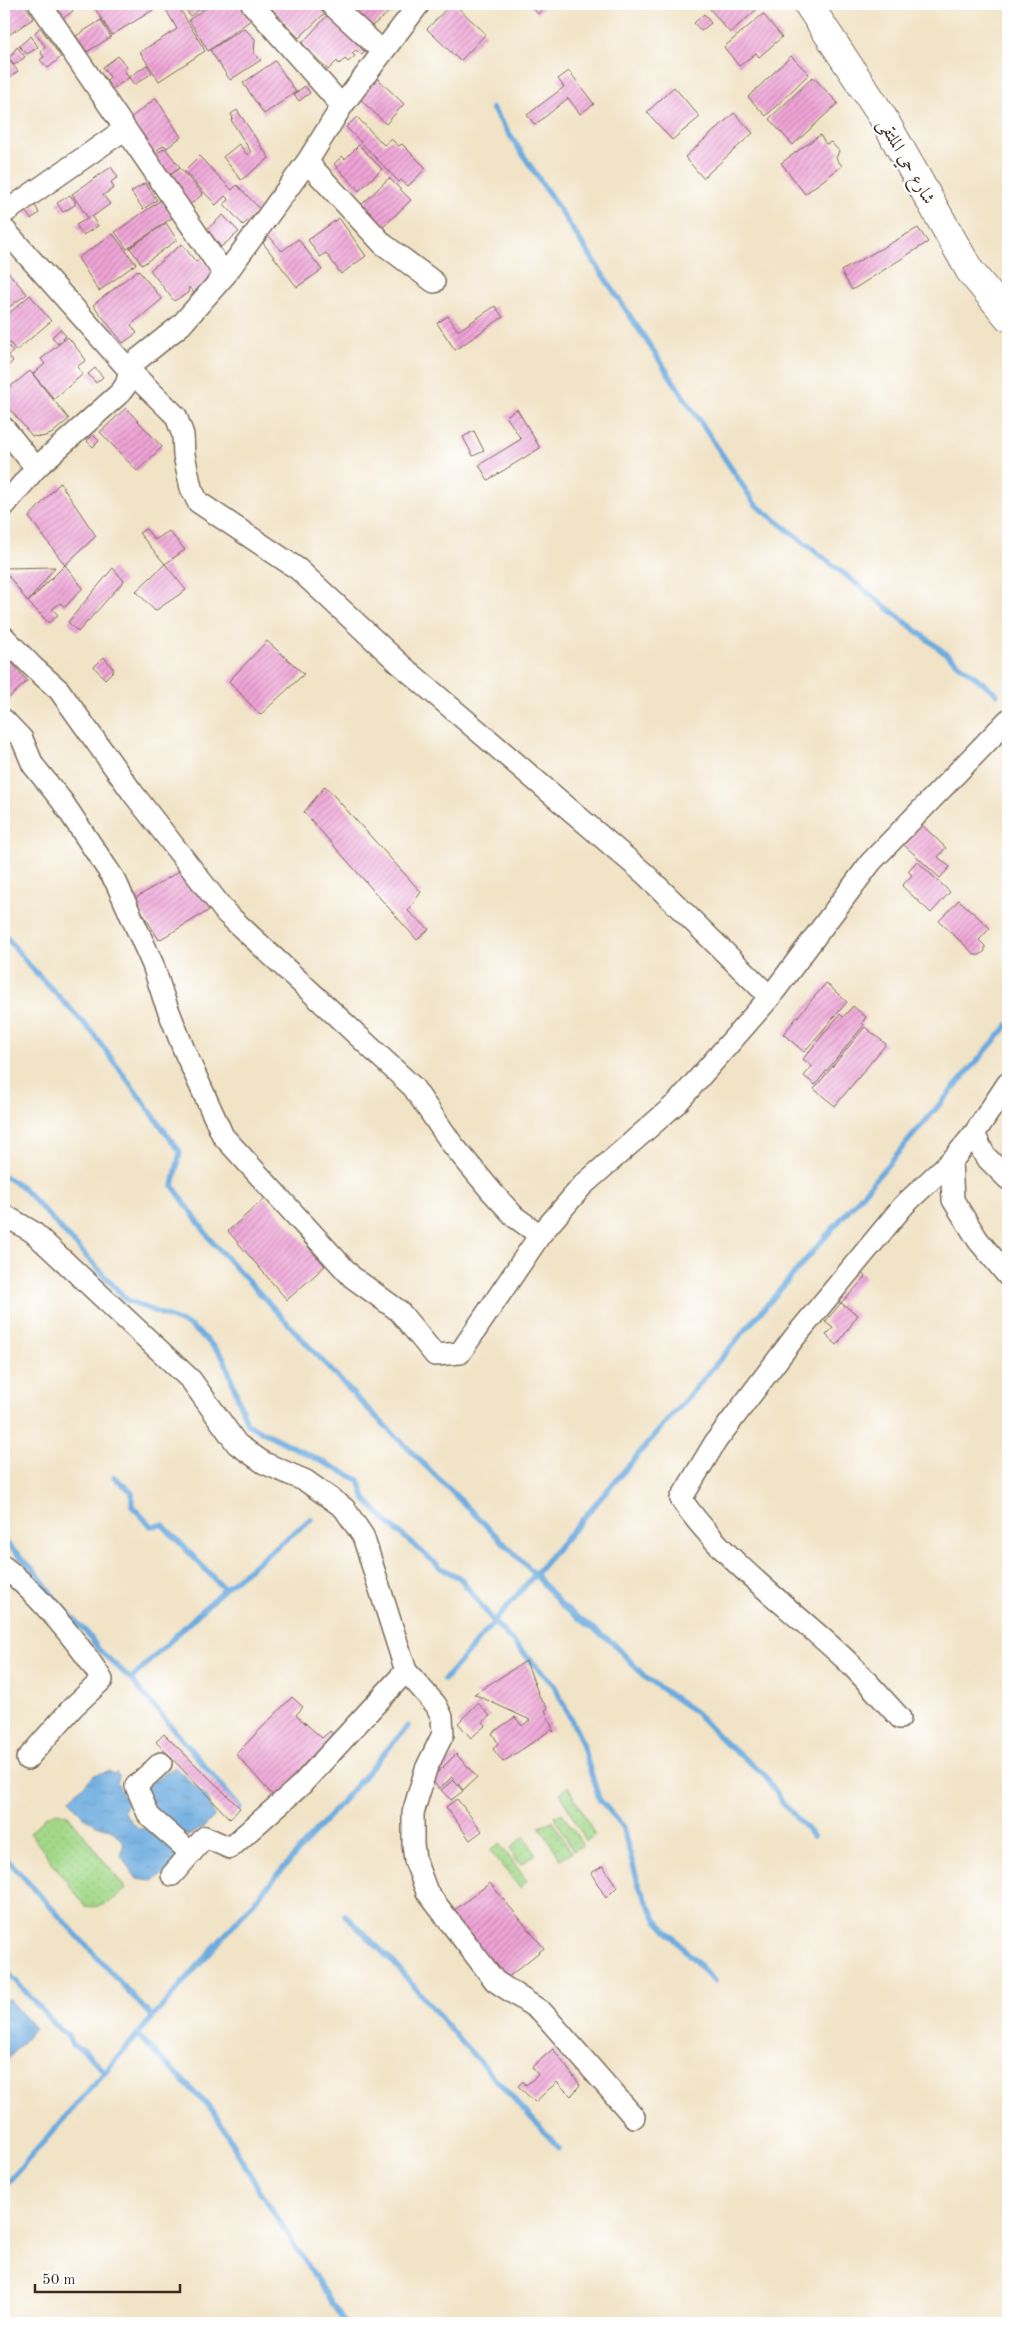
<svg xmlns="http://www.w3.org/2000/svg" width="1012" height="2327" font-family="'Old Standard TT',Amiri,serif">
	<defs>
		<pattern id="grass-dots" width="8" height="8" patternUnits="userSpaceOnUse" patternTransform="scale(1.25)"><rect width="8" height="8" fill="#a3d989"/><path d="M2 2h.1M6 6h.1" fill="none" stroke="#8dba76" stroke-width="1.8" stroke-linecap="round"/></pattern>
		<pattern id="water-ripples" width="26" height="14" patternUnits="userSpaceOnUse" patternTransform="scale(1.25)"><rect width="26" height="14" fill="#6cabdf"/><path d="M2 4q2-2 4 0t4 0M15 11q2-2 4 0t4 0" fill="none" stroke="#5a8bb4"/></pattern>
		<pattern id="building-hatch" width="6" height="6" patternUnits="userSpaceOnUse" patternTransform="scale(1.25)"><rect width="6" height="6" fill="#efa4d7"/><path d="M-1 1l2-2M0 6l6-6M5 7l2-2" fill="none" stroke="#c386ae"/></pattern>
	</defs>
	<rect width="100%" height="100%" fill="#fff"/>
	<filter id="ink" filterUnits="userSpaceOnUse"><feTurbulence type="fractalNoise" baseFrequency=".02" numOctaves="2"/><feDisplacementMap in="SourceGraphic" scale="10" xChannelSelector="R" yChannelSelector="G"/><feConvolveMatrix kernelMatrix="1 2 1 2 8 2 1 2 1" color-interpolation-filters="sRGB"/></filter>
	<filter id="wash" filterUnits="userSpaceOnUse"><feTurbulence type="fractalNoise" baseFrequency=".0096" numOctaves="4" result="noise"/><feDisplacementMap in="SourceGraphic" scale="20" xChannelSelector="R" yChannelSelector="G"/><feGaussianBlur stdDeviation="1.12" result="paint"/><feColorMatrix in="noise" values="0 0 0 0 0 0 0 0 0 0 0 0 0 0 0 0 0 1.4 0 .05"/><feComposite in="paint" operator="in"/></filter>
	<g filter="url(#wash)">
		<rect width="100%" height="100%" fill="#f1e3c6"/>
		<!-- grass -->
		<g fill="url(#grass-dots)" stroke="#6f8254">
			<polygon points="568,1786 595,1835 586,1841 560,1793"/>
			<path d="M57 1812 68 1815 126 1889C112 1901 104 1909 85 1906L30 1833 46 1816Z"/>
			<polygon points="562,1813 583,1845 573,1851 555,1817"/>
			<polygon points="553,1821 571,1853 561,1860 539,1826"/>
			<polygon points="524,1836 536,1854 522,1864 515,1860 511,1848"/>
			<polygon points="499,1843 527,1881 520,1888 490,1851"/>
		</g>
		<!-- water -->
		<g fill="url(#water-ripples)" stroke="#546a7e">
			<polygon points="175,1767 209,1800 214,1817 203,1828 188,1836 172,1831 148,1804 147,1785"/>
			<path d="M109 1771 114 1774 116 1772 119 1777 117 1782 127 1803 123 1811 133 1824 140 1829 154 1826 179 1856 169 1870 153 1881 137 1879 121 1856 124 1843 111 1829C92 1827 80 1815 70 1799L94 1775Z"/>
			<polygon points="8,1998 35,2028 4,2064 4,2002"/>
		</g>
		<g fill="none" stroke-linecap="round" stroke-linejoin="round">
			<!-- stream -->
			<g stroke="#6cabdf" stroke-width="5.5">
				<polyline points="492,108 755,504 997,694"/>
				<polyline points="4,934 28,964 93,1033 180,1152 173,1186 213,1243 356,1397 535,1574 562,1606 613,1643 646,1678 695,1712 725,1743 764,1774 784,1804 813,1836"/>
				<polyline points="4,1176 21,1186 127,1300 190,1326 206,1339 224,1358 247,1424 359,1480 365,1499 388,1523 441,1568 460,1578 494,1622 554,1685 581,1740 599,1799 622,1825 639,1886 656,1919 714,1981"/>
				<polyline points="114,1477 132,1492 132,1506 151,1526 163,1525 224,1589"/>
				<polyline points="4,1541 35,1571 59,1604 88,1634 99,1650 131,1679"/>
				<polyline points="444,1680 1008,1025"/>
				<polyline points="240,1808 131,1679 224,1589 311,1519"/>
				<polyline points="4,1856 152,2017"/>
				<polyline points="345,1915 394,1963 457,2037 559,2148"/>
				<polyline points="4,1968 59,2029 67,2034 72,2045 84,2050 105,2072"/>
				<polyline points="137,2034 214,2112 261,2193 345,2323"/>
				<polyline points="4,2187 408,1726"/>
			</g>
		</g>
		<g id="blocks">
			<!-- building -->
			<g fill="url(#building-hatch)">
				<polygon points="4,4 24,4 34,18 4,38"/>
				<polygon points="56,4 68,4 73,11 63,18 54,5"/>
				<polygon points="92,4 163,4 112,35"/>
				<polygon points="168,4 177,4 205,51 159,81 140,52 177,29 164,6"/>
				<polygon points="182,4 208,4 190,16"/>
				<polygon points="211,4 239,4 251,20 208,51 189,20"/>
				<polygon points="278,4 318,4 326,12 299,38 272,9"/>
				<polygon points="346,4 389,4 393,9 367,30"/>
				<polygon points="451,4 454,4 486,34 460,61 427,29"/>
				<polygon points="529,4 546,4 538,14"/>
				<polygon points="717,4 763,4 730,33 710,9"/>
				<polygon points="704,14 711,23 701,31 694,23"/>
				<polygon points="763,14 782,37 759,57 756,53 739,66 724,47"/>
				<polygon points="328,15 365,52 362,55 356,50 352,53 355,56 348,62 345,59 339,64 337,61 328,70 302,43"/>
				<polygon points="101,20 111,37 87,52 76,36"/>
				<polygon points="40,27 61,57 48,68 40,60 44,57 41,53 45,46 35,33"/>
				<polygon points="244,28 255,39 254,54 261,60 230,80 210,50"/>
				<polygon points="31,36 38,47 27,54 19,46"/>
				<polygon points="17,47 25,57 14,65 9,58"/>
				<polygon points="118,56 127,67 124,69 129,78 112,89 106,81 110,77 103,67"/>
				<polygon points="791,56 809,74 766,116 748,97"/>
				<polygon points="7,58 18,71 8,79 4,75 4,60"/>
				<polygon points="275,61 296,92 264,114 243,83"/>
				<polygon points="147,65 152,73 134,85 129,77"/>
				<polygon points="569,71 594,104 580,114 568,98 535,125 527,115 564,87 558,79"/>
				<polygon points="813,77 838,103 793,145 769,119"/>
				<polygon points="377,78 404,104 386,124 359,98"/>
				<polygon points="305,86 310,93 299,101 294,94"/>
				<polygon points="674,87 700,117 672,140 647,112"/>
				<polygon points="156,98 181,137 167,148 164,145 153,153 129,119"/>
				<polygon points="237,110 269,158 241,180 223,157 239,144 247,155 251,152 231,120 233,118 231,114"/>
				<polygon points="734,113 753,133 703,178 685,157"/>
				<polygon points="357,117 384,145 391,139 399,146 402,144 426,168 408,186 401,180 399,182 346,127"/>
				<polygon points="820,135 826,144 831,142 839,151 836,158 842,166 805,194 781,163"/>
				<polygon points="359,145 382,169 359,191 334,164 342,156 345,159"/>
				<polygon points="165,148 180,167 167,176 152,156"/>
				<polygon points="199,156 232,190 237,185 260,209 243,225 224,204 229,200 225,196 216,205 184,171"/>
				<polygon points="111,167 118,177 111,182 114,188 103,195 110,204 92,217 98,226 83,235 76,225 88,218 72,194"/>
				<polygon points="180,168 203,194 187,207 167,178"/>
				<polygon points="389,178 411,200 376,234 354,212"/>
				<polygon points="145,183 157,200 143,209 131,192"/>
				<polygon points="70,195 75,201 75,205 63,212 57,203"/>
				<polygon points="161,200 173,217 127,249 115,232"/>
				<polygon points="35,205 39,213 31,219 25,211"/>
				<polygon points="223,215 239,232 221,247 207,229"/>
				<polygon points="339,218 366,256 341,274 326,253 320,257 308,240"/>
				<polygon points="166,223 177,240 142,265 130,248"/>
				<polygon points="918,228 928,242 852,290 841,271"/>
				<polygon points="113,234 136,264 99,291 78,258"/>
				<polygon points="269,236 282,251 298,239 322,270 297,287 263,243"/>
				<polygon points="182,244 196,262 201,258 216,275 197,297 189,287 188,293 174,301 150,270"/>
				<polygon points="6,270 27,294 4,311 4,272"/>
				<polygon points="138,270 162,299 131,325 137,333 123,343 93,305"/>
				<polygon points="30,295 51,321 16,351 4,335 4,318"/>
				<polygon points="495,306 503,317 455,350 437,323 448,316 458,331"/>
				<polygon points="60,329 66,336 58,344 52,337"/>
				<polygon points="68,337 86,360 77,367 83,374 54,399 33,374 45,364 41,359"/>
				<polygon points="4,340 13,352 8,355 13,361 4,370"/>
				<polygon points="95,368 103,377 96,383 88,374"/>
				<polygon points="30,371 69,419 51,434 42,437 32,436 4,402 4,392"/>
				<polygon points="126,408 162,447 137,471 100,432"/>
				<polygon points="517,409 540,448 488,480 479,465 521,439 506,416"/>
				<polygon points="474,431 484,451 473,456 463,437"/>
				<polygon points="93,435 99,441 93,447 87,441"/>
				<polygon points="60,483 96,536 65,565 29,517"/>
				<polygon points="146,529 155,540 169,531 185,550 165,564 186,590 155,611 136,591 165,564 139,533"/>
				<polygon points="65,565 83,588 65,607 60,603 52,609 58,615 49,623 28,602 4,570 4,568 55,567 28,602"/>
				<polygon points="113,568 124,581 78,632 68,622"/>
				<polygon points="267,641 304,674 260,715 229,681"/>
				<polygon points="4,653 27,681 4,703"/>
				<polygon points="104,657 114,670 105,679 94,667"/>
				<polygon points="325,786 421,892 408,911 429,929 417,940 304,812"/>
				<polygon points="921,824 946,848 938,857 950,867 940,878 903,844"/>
				<polygon points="917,861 950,892 931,913 902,886 912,875 908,871"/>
				<polygon points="181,870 213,908 159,940 134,899"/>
				<polygon points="959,900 990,928 979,940 985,946 985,951 980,955 975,955 939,921"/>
				<polygon points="826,983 847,1002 804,1052 783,1034"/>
				<polygon points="853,1006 866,1017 862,1023 864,1025 815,1085 804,1076 812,1066 803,1059 840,1014 843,1017"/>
				<polygon points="865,1027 886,1044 835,1106 814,1089"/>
				<polygon points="265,1198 325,1266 287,1300 228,1231"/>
				<polygon points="858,1271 866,1277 841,1303 834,1300"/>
				<polygon points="841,1303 858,1315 837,1345 826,1335 833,1328 825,1322"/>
				<polygon points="526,1661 540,1698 548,1708 545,1710 554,1732 551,1730 503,1762 493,1749 498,1743 492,1733 515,1717 522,1726 530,1720 474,1694"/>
				<polygon points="292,1697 303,1707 296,1715 322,1738 330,1731 335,1737 276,1799 236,1754"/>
				<polygon points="478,1703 490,1716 483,1722 486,1725 471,1738 458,1723"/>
				<polygon points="164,1734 240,1808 230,1819 156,1742"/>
				<polygon points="456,1754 477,1777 463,1790 452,1777 439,1789 431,1779"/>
				<polygon points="453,1780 463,1791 451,1800 441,1790"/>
				<polygon points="457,1799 482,1831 470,1840 446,1807"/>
				<polygon points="603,1866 617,1887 606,1898 591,1873"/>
				<polygon points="490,1883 544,1948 506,1979 448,1915"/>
				<polygon points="553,2049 580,2085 571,2096 557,2082 535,2102 518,2086 523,2081 526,2085 538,2075 532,2067"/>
			</g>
		</g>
	</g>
	<g filter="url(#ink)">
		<use href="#blocks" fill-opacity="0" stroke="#7b6b59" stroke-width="1"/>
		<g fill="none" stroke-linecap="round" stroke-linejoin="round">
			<defs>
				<g id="minor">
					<polyline points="40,4 225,275"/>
					<polyline points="252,4 342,106"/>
					<polyline points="331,4 382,51"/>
					<polyline points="307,162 383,244 434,282"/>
					<polyline points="4,213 125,129"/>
					<polyline points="4,229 129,370 176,416 183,435 184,455 191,488 198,502 298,569 400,664 645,874 770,997"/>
					<polyline points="4,428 36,468"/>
					<polyline points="4,506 36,468 120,393 126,385 132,364 181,325 225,275 307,162 342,106 419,4"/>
					<polyline points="4,637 33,667 59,690 132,792 226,913 413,1087 452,1144 492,1192 515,1217 540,1235 583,1185 678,1102 770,997 871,862 1008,720"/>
					<polyline points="4,720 22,739 33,765 62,801 116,882 153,965 164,999 184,1050 223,1136 352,1277 399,1311 435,1355 460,1353 540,1235"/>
					<polyline points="974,1134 985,1156 1008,1179"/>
					<polyline points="951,1161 953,1200 978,1240 1008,1276"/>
					<polyline points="4,1215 33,1232 191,1380 237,1444 264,1463 306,1481 344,1508 363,1536 406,1671 436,1705 442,1717 443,1734 426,1769 413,1813 413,1844 415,1860 427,1892 495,1981 542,2012 634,2117"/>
					<path d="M4 1567C36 1592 81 1645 102 1680L73 1707 27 1759"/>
					<path d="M900 1718C881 1698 864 1677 845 1659 790 1607 724 1562 681 1499L716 1441 794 1338 904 1205 955 1157 974 1134 1008 1083"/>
					<polyline points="161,1763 136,1786 149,1816 191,1853"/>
					<polyline points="172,1875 205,1837 230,1848 301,1785 406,1671"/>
				</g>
				<polyline id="tertiary" points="808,4 882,116 970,271 1008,317"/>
			</defs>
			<!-- minor casing -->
			<use href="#minor" stroke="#7b6b59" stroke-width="24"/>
			<!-- tertiary casing -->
			<use href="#tertiary" stroke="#7b6b59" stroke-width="30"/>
			<!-- minor -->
			<use href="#minor" stroke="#fff" stroke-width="21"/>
			<!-- tertiary -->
			<use href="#tertiary" stroke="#fff" stroke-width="28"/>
		</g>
	</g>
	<g text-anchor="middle" stroke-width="4.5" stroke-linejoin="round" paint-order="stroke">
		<!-- street labels -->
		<g font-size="18" fill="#3b2a1e" stroke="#fff">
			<text transform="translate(907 161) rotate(60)" y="6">شارع حي الملتقى</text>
		</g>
	</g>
	<!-- margin -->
	<rect width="1012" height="2327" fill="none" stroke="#fff" stroke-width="20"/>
	<!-- scale -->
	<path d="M35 2284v8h145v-8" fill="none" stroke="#3b2a1e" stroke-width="2.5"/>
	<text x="42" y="2284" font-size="15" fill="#3b2a1e" stroke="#ffffff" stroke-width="4" paint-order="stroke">50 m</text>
</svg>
